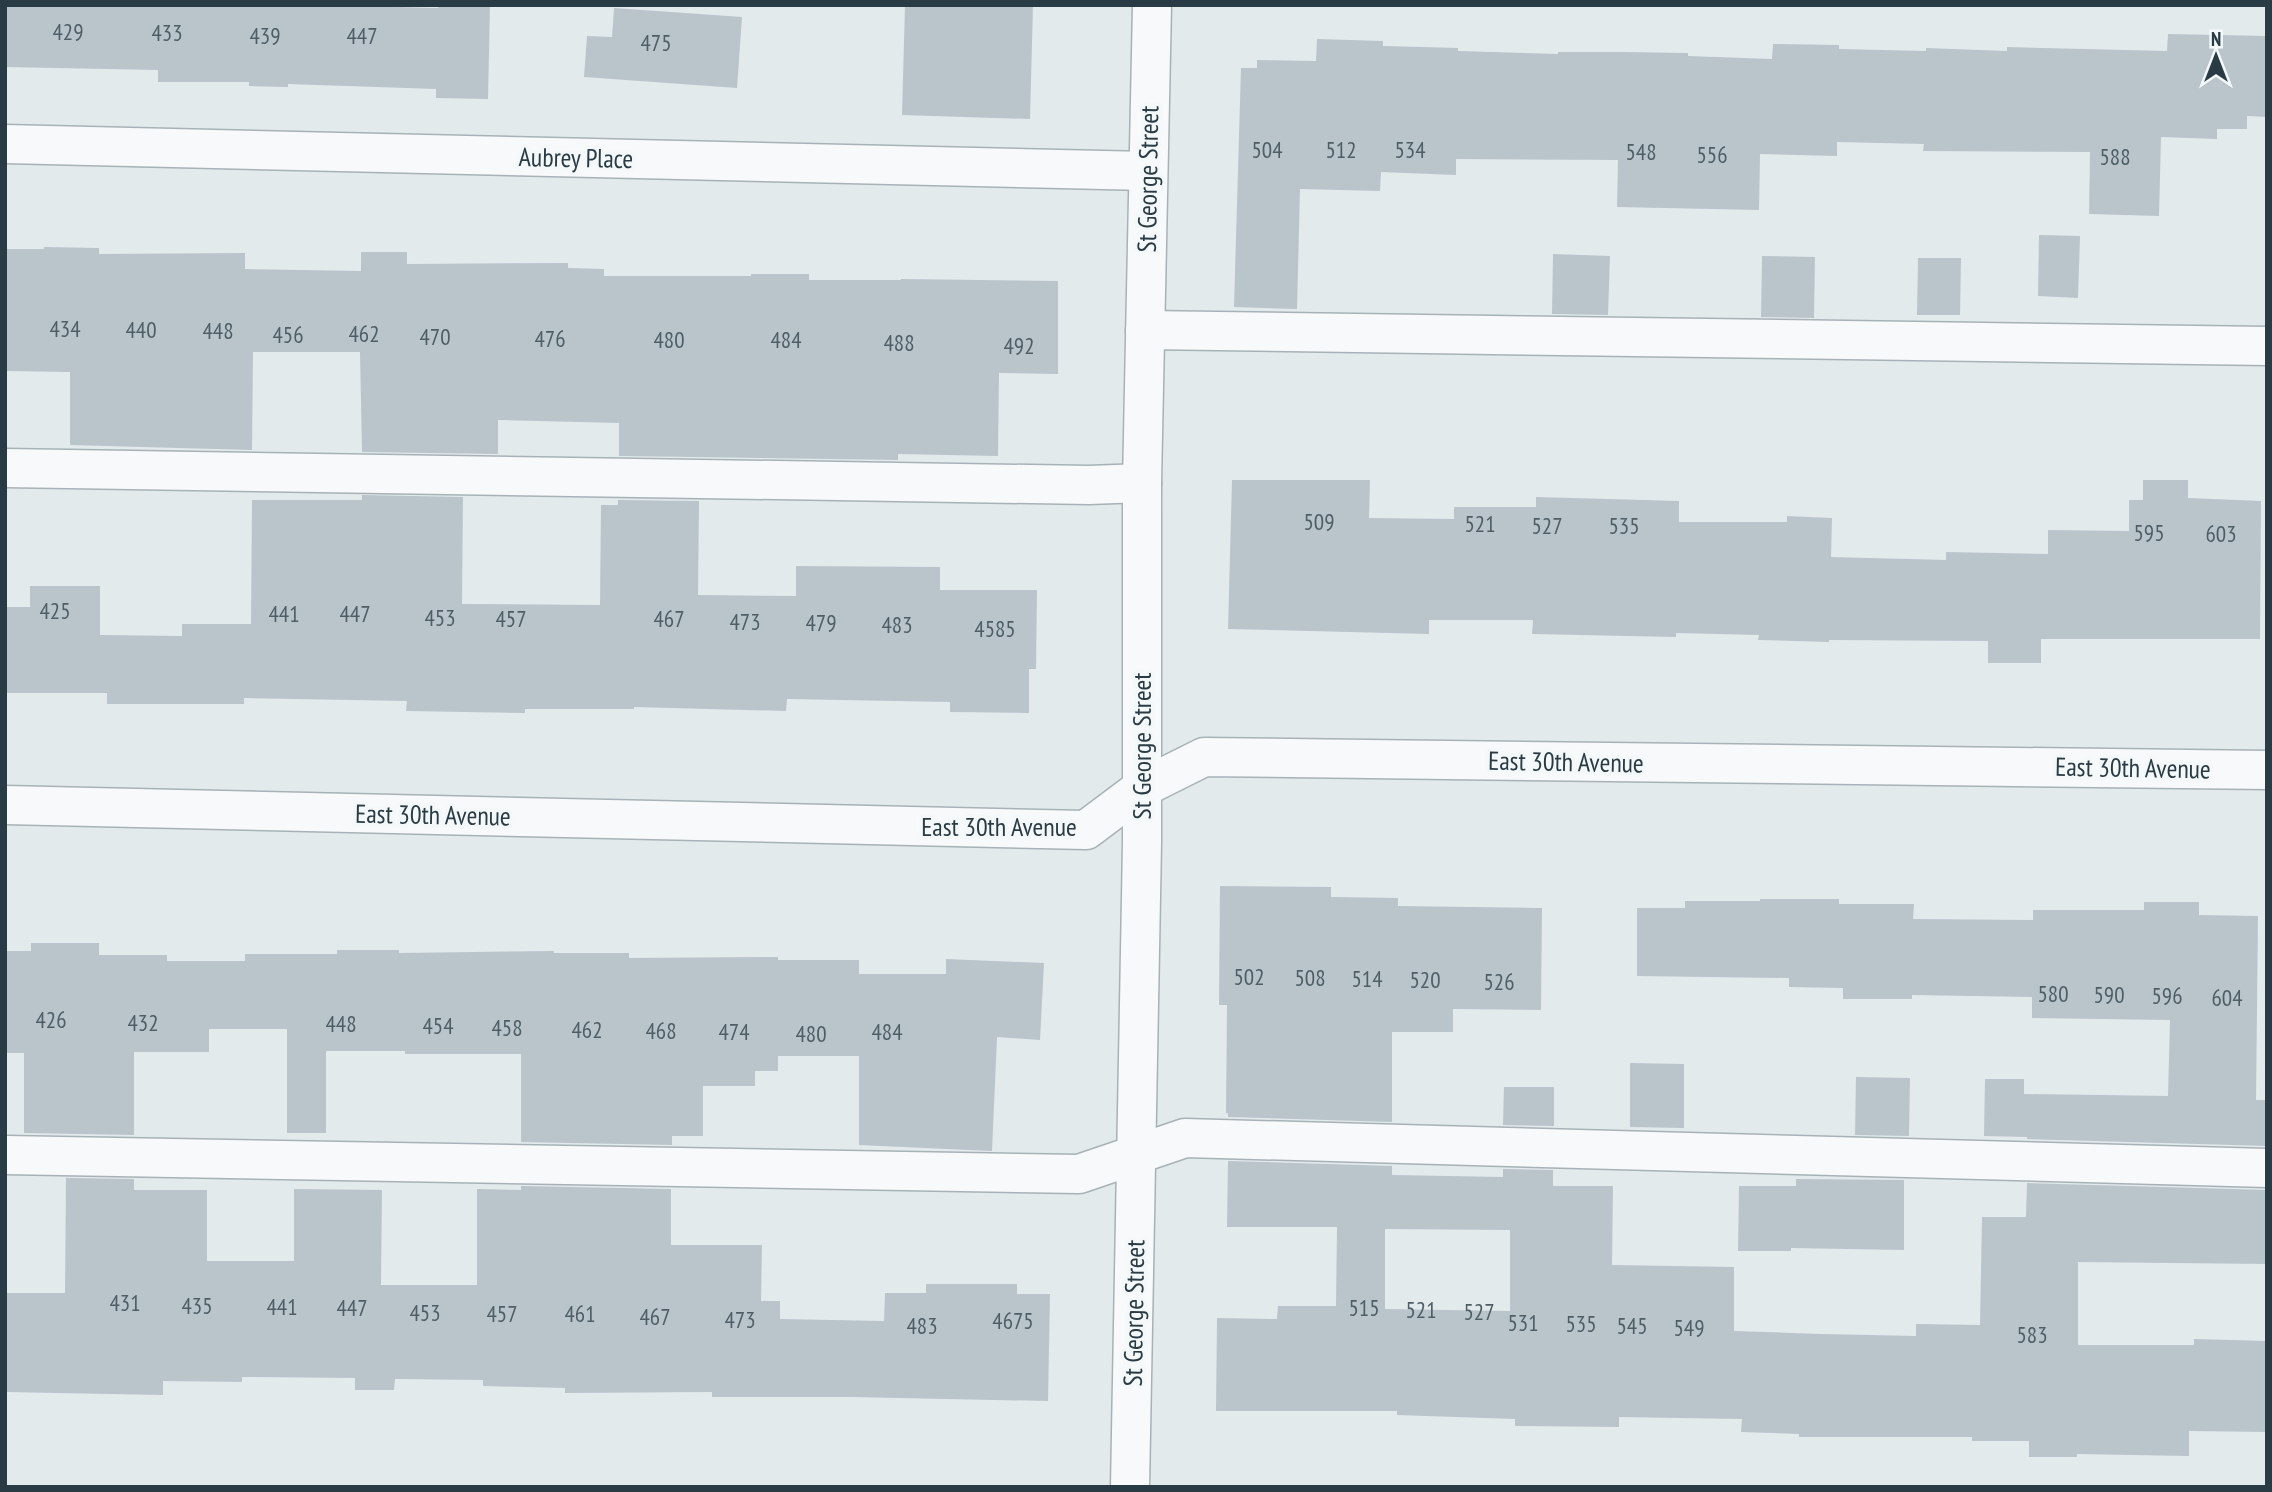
<svg xmlns="http://www.w3.org/2000/svg" width="2272" height="1492" font-family="'PT Sans Narrow',sans-serif">
	<rect width="100%" height="100%" fill="#e3eaec"/>
	<!-- building -->
	<g fill="#bac4cb" fill-rule="evenodd">
		<polygon points="5,5 313,5 438,8 438,5 490,5 488,99 436,98 436,89 288,84 288,87 249,86 249,82 158,82 158,70 5,67"/>
		<polygon points="905,5 1033,5 1030,119 902,115"/>
		<polygon points="614,8 742,17 737,88 584,77 587,36 612,37"/>
		<polygon points="2168,34 2267,36 2267,117 2247,116 2247,129 2217,129 2217,139 2161,137 2159,216 2089,214 2090,152 1923,151 1924,144 1837,142 1837,156 1760,154 1759,210 1617,207 1618,160 1456,159 1456,175 1381,172 1380,191 1300,189 1297,309 1234,307 1241,68 1257,68 1257,60 1316,61 1317,39 1383,41 1383,46 1458,48 1458,51 1558,54 1558,52 1621,52 1688,53 1688,56 1772,59 1773,44 1839,45 1839,49 1926,51 1926,48 2007,51 2007,47 2167,51"/>
		<polygon points="2039,235 2080,236 2078,298 2038,296"/>
		<polygon points="44,247 99,248 99,254 245,253 245,269 361,271 361,252 407,252 407,264 568,263 568,268 604,269 604,276 751,276 751,274 809,274 809,280 901,280 901,279 1058,281 1058,374 999,373 998,456 898,454 898,460 619,456 619,423 498,420 498,454 362,452 360,352 253,352 252,450 70,445 70,372 5,371 5,249 44,249"/>
		<polygon points="1553,254 1610,256 1608,315 1552,314"/>
		<polygon points="1762,256 1815,257 1814,318 1761,317"/>
		<polygon points="1918,258 1961,258 1960,315 1917,315"/>
		<polygon points="1232,480 1370,480 1369,518 1454,519 1454,507 1536,507 1536,497 1679,501 1679,522 1787,522 1787,516 1832,518 1831,557 1946,560 1946,552 2048,554 2048,530 2129,531 2129,500 2143,500 2143,480 2188,480 2188,498 2261,501 2260,639 2041,639 2041,663 1988,663 1988,641 1829,640 1829,642 1758,640 1759,635 1676,633 1676,637 1532,634 1533,620 1429,620 1429,634 1228,629"/>
		<polygon points="362,495 463,497 462,604 600,605 601,505 618,505 618,500 699,501 698,595 796,596 796,566 940,567 940,590 1037,590 1036,669 1029,669 1029,713 950,712 950,702 787,699 786,711 634,707 634,709 525,709 525,713 406,711 407,701 244,698 244,704 107,704 107,693 5,693 5,607 30,607 30,586 100,586 100,635 182,636 182,624 251,624 252,500 362,500"/>
		<polygon points="1220,886 1331,887 1331,897 1398,898 1398,906 1542,908 1541,1010 1453,1009 1453,1032 1392,1032 1392,1122 1228,1117 1228,1113 1226,1113 1227,1005 1219,1005"/>
		<polygon points="1760,899 1839,899 1839,904 1914,904 1913,919 2033,920 2033,910 2144,910 2144,902 2199,902 2199,915 2258,916 2256,1100 2267,1100 2267,1146 2027,1139 2027,1137 1984,1136 1985,1079 2024,1079 2024,1094 2168,1096 2170,1020 2032,1018 2032,997 1912,995 1912,999 1843,999 1843,988 1789,987 1789,978 1637,976 1637,908 1685,908 1685,901 1760,901"/>
		<polygon points="31,943 99,943 99,955 167,955 167,961 245,961 245,954 337,954 337,950 399,950 399,953 554,951 554,953 629,953 629,958 778,957 778,960 859,960 859,974 946,974 946,959 1044,963 1040,1040 997,1037 992,1151 859,1145 859,1056 778,1056 778,1071 755,1071 755,1086 703,1086 703,1136 672,1136 672,1145 521,1142 521,1054 405,1054 405,1051 326,1051 326,1133 287,1133 287,1029 209,1029 209,1052 134,1052 134,1135 24,1133 24,1053 5,1053 5,951 31,951"/>
		<polygon points="1630,1063 1684,1064 1684,1128 1630,1127"/>
		<polygon points="1856,1077 1910,1078 1909,1136 1855,1135"/>
		<polygon points="1504,1087 1554,1087 1554,1126 1503,1125"/>
		<path d="M1228 1161 1392 1166V1175L1503 1177V1169L1553 1170V1186H1613L1612 1265 1734 1267V1331L1821 1334 1916 1336V1324L1980 1325 1982 1217H2026L2027 1183 2267 1190V1264L2078 1262V1345H2194V1339L2267 1341V1432L2189 1431V1456L2077 1454V1457H2029V1441H1972V1437H1799V1434L1741 1432 1742 1419 1619 1417V1427L1515 1426V1419L1397 1415V1411H1216L1217 1318 1277 1319 1278 1306H1336L1337 1227H1227ZM1385 1229 1510 1230V1311L1385 1309Z"/>
		<polygon points="66,1178 134,1179 134,1190 207,1190 207,1261 294,1261 294,1189 382,1190 381,1285 477,1285 477,1189 521,1190 521,1186 671,1189 671,1245 762,1245 761,1301 780,1301 780,1319 884,1321 885,1293 926,1293 926,1284 1017,1284 1017,1294 1050,1294 1048,1401 851,1397 712,1397 712,1392 565,1393 565,1388 483,1386 483,1380 395,1379 394,1390 355,1390 355,1378 242,1377 242,1382 163,1381 163,1395 5,1392 5,1293 65,1293"/>
		<polygon points="1796,1179 1904,1180 1904,1250 1791,1248 1791,1251 1738,1251 1739,1186 1796,1186"/>
	</g>
	<g fill="none" stroke-linecap="round" stroke-linejoin="round">
		<defs>
			<g id="minor">
				<polyline points="5,144 1147,171"/>
				<polyline points="1145,330 2267,346"/>
				<polyline points="5,468 1089,485 1142,483"/>
				<polyline points="5,805 1086,830 1142,788 1204,757 2267,770"/>
				<polyline points="5,1155 1079,1174 1185,1138 2267,1168"/>
				<polyline points="1130,1487 1142,843 1142,483 1152,5"/>
			</g>
		</defs>
		<!-- minor casing -->
		<use href="#minor" stroke="#a7b2b7" stroke-width="41"/>
		<!-- minor -->
		<use href="#minor" stroke="#f7f9fa" stroke-width="38"/>
	</g>
	<g text-anchor="middle" stroke-width="7" stroke-linejoin="round" paint-order="stroke">
		<!-- number labels -->
		<g font-size="23" fill="#4d5e67">
			<text x="68" y="40">429</text>
			<text x="167" y="41">433</text>
			<text x="265" y="44">439</text>
			<text x="362" y="44">447</text>
			<text x="656" y="51">475</text>
			<text x="1267" y="158">504</text>
			<text x="1341" y="158">512</text>
			<text x="1410" y="158">534</text>
			<text x="1641" y="160">548</text>
			<text x="1712" y="163">556</text>
			<text x="2115" y="165">588</text>
			<text x="65" y="337">434</text>
			<text x="141" y="338">440</text>
			<text x="218" y="339">448</text>
			<text x="364" y="342">462</text>
			<text x="288" y="343">456</text>
			<text x="435" y="345">470</text>
			<text x="550" y="347">476</text>
			<text x="669" y="348">480</text>
			<text x="786" y="348">484</text>
			<text x="899" y="351">488</text>
			<text x="1019" y="354">492</text>
			<text x="1319" y="530">509</text>
			<text x="1480" y="532">521</text>
			<text x="1547" y="534">527</text>
			<text x="1624" y="534">535</text>
			<text x="2149" y="541">595</text>
			<text x="2221" y="542">603</text>
			<text x="55" y="619">425</text>
			<text x="284" y="622">441</text>
			<text x="355" y="622">447</text>
			<text x="440" y="626">453</text>
			<text x="511" y="627">457</text>
			<text x="669" y="627">467</text>
			<text x="745" y="630">473</text>
			<text x="821" y="631">479</text>
			<text x="897" y="633">483</text>
			<text x="995" y="637">4585</text>
			<text x="1249" y="985">502</text>
			<text x="1310" y="986">508</text>
			<text x="1367" y="987">514</text>
			<text x="1425" y="988">520</text>
			<text x="1499" y="990">526</text>
			<text x="2053" y="1002">580</text>
			<text x="2109" y="1003">590</text>
			<text x="2167" y="1004">596</text>
			<text x="2227" y="1006">604</text>
			<text x="51" y="1028">426</text>
			<text x="143" y="1031">432</text>
			<text x="341" y="1032">448</text>
			<text x="438" y="1034">454</text>
			<text x="507" y="1036">458</text>
			<text x="587" y="1038">462</text>
			<text x="661" y="1039">468</text>
			<text x="734" y="1040">474</text>
			<text x="887" y="1040">484</text>
			<text x="811" y="1042">480</text>
			<text x="125" y="1311">431</text>
			<text x="197" y="1314">435</text>
			<text x="282" y="1315">441</text>
			<text x="352" y="1316">447</text>
			<text x="1364" y="1316">515</text>
			<text x="1421" y="1318">521</text>
			<text x="1479" y="1320">527</text>
			<text x="425" y="1321">453</text>
			<text x="502" y="1322">457</text>
			<text x="580" y="1322">461</text>
			<text x="655" y="1325">467</text>
			<text x="740" y="1328">473</text>
			<text x="1013" y="1329">4675</text>
			<text x="1523" y="1331">531</text>
			<text x="1581" y="1332">535</text>
			<text x="922" y="1334">483</text>
			<text x="1632" y="1334">545</text>
			<text x="1689" y="1336">549</text>
			<text x="2032" y="1343">583</text>
		</g>
		<!-- street labels -->
		<g font-size="26" fill="#293c46" stroke="#f4f8f9">
			<text transform="translate(576 158) rotate(1)" y="9">Aubrey Place</text>
			<text transform="translate(1148 179) rotate(-89)" y="9">St George Street</text>
			<text transform="translate(1142 746) rotate(-90)" y="9">St George Street</text>
			<text transform="translate(1566 762) rotate(1)" y="9">East 30th Avenue</text>
			<text transform="translate(2133 768) rotate(1)" y="9">East 30th Avenue</text>
			<text transform="translate(433 815) rotate(1)" y="9">East 30th Avenue</text>
			<text x="999" y="836">East 30th Avenue</text>
			<text transform="translate(1134 1313) rotate(-89)" y="9">St George Street</text>
		</g>
	</g>
	<!-- border -->
	<rect width="2272" height="1492" fill="none" stroke="#293c46" stroke-width="14"/>
	<!-- north arrow -->
	<g transform="translate(2216 56)" stroke="#f4f8f9" stroke-width="5" paint-order="stroke">
	<path d="M0-5L12 26L0 18L-12 26Z" fill="#293c46"/>
	<text y="-10" font-size="19" font-weight="bold" text-anchor="middle" fill="#293c46">N</text>
	</g>
</svg>
